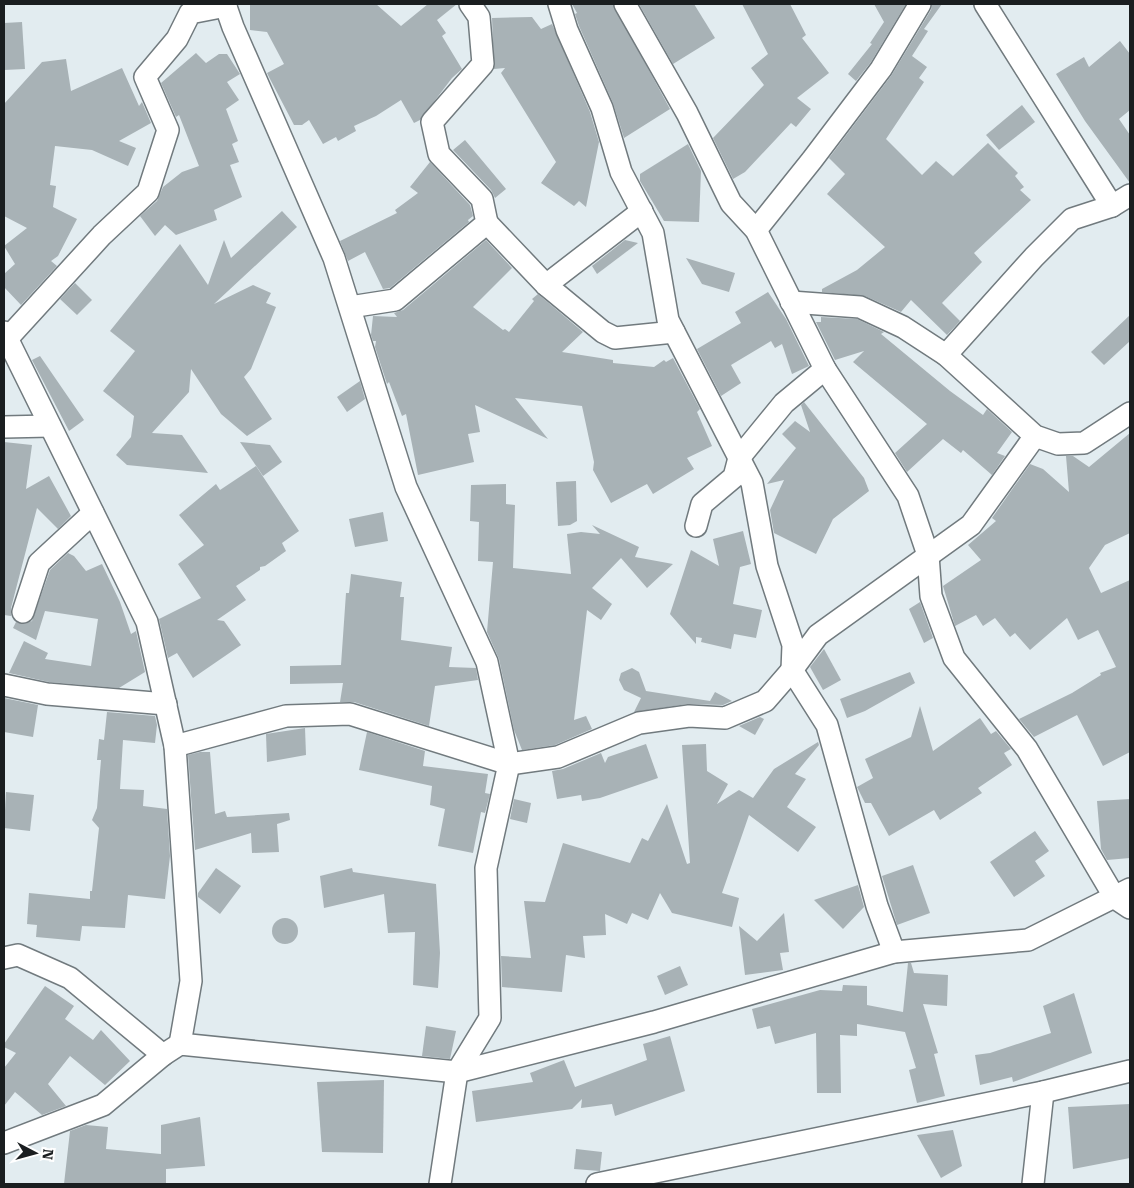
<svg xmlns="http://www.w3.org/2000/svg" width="1134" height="1188" font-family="'Roboto Serif',serif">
	<rect width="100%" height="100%" fill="#e2ecf0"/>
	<!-- building -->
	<g fill="#a8b2b6">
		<polygon points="250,4 376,4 401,26 428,4 457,4 437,20 446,33 442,36 462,69 452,78 420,120 414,123 401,100 376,116 354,126 356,131 338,141 336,137 323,144 309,120 302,125 294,125 270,79 267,73 284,64 267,32 250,30"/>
		<polygon points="572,4 613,4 670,109 624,138 613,103 579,26 575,14 577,13"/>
		<polygon points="639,4 694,4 715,38 673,64"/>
		<polygon points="742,4 790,4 806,35 802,38 829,73 797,98 811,109 796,127 791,123 745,172 733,179 713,138 764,85 751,68 768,54"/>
		<polygon points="874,4 906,4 871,62 856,81 848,74 872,44 870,43 884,22"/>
		<polygon points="932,4 942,4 924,29 928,31 912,56 927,67 919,78 924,82 886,139 922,175 936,161 953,176 988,143 1018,173 1015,176 1024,187 1020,190 1031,200 974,253 982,262 942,303 960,321 947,335 911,300 901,312 865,296 822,292 822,289 857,270 885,247 827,194 845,174 829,158 891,76 931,10"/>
		<polygon points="532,17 541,29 552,24 590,112 599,142 586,207 579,201 574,206 541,183 556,162 501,73 505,68 494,69 492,18"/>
		<polygon points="22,22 25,69 4,70 4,23"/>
		<polygon points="1120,41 1130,54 1130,110 1119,119 1130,135 1130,183 1085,121 1056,74 1084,57 1089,67"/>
		<polygon points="196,53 206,63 219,54 227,54 240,74 227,82 239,100 226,109 238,141 232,144 239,162 230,165 242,197 214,210 217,220 176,235 165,225 155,236 140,216 157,201 163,187 182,172 199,166 179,115 176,117 161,83"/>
		<polygon points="66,59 71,91 122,68 139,106 142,102 151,123 119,141 136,148 128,166 92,150 55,146 50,185 56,186 53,207 77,219 58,256 51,261 57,266 21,305 4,287 4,274 15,264 4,246 27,228 4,216 4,104 42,62"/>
		<polygon points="1022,105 1035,122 999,150 986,135"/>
		<polygon points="465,140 506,189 495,198 491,190 453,150"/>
		<polygon points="688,144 701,171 699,222 664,221 640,181 640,174"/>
		<polygon points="430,162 470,205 473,216 468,220 469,222 390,288 383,289 365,252 348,261 340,241 397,213 395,210 418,193 410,187"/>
		<polygon points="282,211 297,227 214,304 253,285 271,293 266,303 276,307 251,369 244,377 272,419 247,436 221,414 191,369 189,392 152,433 182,435 208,473 127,465 116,455 131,437 134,416 103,391 135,351 110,331 180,244 208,285 224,240 231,258"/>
		<polygon points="486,240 512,268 473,307 503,330 505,329 509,332 534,301 532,299 538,294 583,332 562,352 613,360 613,363 654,367 664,360 666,362 673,358 700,409 697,412 712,446 687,458 694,469 653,494 647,484 611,503 593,470 594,462 582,406 515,398 548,439 475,405 480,432 468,434 474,462 418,475 406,414 402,416 389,382 387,384 375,347 376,341 373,341 371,335 373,316 397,317 394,313 403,310"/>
		<polygon points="625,240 638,243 597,274 592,266"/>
		<polygon points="686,258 735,273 729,292 702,284"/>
		<polygon points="75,283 92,300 77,315 60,299"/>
		<polygon points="768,292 786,319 809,366 792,374 782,344 775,348 771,341 731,365 741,383 721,396 697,349 741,323 735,312"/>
		<polygon points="1130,315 1130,341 1104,365 1091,352"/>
		<polygon points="821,317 857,319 884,332 881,334 950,391 983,415 987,409 1012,432 997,453 1005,456 992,475 963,450 961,453 943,439 907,472 895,453 927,424 853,362 864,351 835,360 816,322 821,322"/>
		<polygon points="40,356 84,420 69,431 32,360"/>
		<polygon points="360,381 365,399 347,412 337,397"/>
		<polygon points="804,402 864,478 869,491 833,519 816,554 774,533 770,510 784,480 767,484 796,448 782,434 795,421 810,432 801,405"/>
		<polygon points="1130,433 1130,533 1105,545 1089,568 1101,593 1130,580 1130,752 1103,766 1077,715 1034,737 1019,719 1072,693 1101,675 1100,673 1116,667 1098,630 1078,640 1067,618 1030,650 1015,633 1010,637 995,618 983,626 976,615 955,626 943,586 981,560 968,545 996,521 992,518 1030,464 1043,469 1069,492 1066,456 1073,456 1089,467"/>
		<polygon points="4,442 32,445 26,489 49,476 71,516 58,529 37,508 11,608 11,616 4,615"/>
		<polygon points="240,442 270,445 282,462 263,476"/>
		<polygon points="256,466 299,531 282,543 286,551 265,566 260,567 260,570 236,586 246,600 217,620 224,621 241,645 193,678 177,653 168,658 159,619 201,598 178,564 204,545 179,515 216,484 220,490"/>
		<polygon points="576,481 577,521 570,525 558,526 556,482"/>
		<polygon points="506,484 506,504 515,505 513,568 571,574 567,534 581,532 600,534 592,525 639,547 635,557 673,564 647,588 621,558 592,588 612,604 601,620 587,610 574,720 586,716 592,729 555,745 522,750 514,730 499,659 487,632 493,562 478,561 479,522 470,521 471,485"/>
		<polygon points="383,512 388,541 355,547 349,519"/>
		<polygon points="743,531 751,564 740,567 733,604 762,610 756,638 734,634 731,649 701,642 702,638 696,637 696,644 670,614 691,550 719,566 713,539"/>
		<polygon points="68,553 74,556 86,571 102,564 120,602 131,634 136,631 145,672 119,688 49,682 9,673 24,641 48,653 45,659 91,666 98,619 45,611 36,640 13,628 16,622 25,624 32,621 50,570"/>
		<polygon points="351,574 402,582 400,597 404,597 401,640 452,647 449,667 476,668 478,680 435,686 429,726 354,702 340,702 343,683 290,684 290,666 341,665 346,593 349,593"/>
		<polygon points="920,602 933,638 924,643 909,609"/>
		<polygon points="824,649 841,680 823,690 810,667"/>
		<polygon points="632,668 639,672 646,691 710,701 715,692 732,701 723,705 687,704 634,712 641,698 624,690 619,680 621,673"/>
		<polygon points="910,672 915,683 865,711 847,718 840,699"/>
		<polygon points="4,698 38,705 33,737 4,732"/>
		<polygon points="920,706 933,751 980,718 991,734 996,731 1011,749 1004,753 1012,765 978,788 982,793 940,820 934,810 889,836 871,803 865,803 857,787 873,778 865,759 911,737"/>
		<polygon points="107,712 155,716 157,725 155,743 123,740 120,789 144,790 143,806 167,809 170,856 165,899 128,895 125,928 82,926 80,941 36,937 37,925 27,924 29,893 90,899 90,891 92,891 99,828 92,820 97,808 101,760 97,760 99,739 104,740"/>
		<polygon points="760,717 764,719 755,735 739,726"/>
		<polygon points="305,728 306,755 267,762 266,734"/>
		<polygon points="367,732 425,751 423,766 488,774 485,793 490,794 485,813 481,812 473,853 438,846 445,809 430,805 432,786 359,770"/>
		<polygon points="818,742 819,745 795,774 806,779 787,807 816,827 798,852 749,815 722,893 739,898 732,927 672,913 660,893 648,920 632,913 627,924 605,914 606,935 583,936 585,958 566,955 562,992 502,987 501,956 531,958 524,901 545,902 563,843 630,863 642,838 648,841 667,804 687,864 690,863 682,745 706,744 707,771 728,784 717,804 739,790 753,798 774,769"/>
		<polygon points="646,744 658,778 600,798 582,801 581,795 557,799 552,771 563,769 601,753 605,763 608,757"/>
		<polygon points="200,752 210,752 215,814 225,811 227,817 289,813 290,820 277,824 279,852 252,853 251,833 195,850 188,755"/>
		<polygon points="6,792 34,795 30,831 4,828"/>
		<polygon points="514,799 531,803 527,823 510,819"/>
		<polygon points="1130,799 1130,858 1107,860 1101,849 1097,801"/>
		<polygon points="1035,831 1049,851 1035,861 1045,876 1014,897 990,862"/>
		<polygon points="913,865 930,913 897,925 882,876"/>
		<polygon points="216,868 241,886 220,914 198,897 198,893"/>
		<polygon points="352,868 353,872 436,884 440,953 438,988 413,985 415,932 388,933 384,894 324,908 320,876"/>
		<polygon points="858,885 864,907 843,929 814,900"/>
		<polygon points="784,913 789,952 780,953 783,970 745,975 739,926 757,941"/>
		<circle cx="285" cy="931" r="13"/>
		<polygon points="908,963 911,963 914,973 948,975 947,1006 923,1004 938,1053 934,1054 945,1096 917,1103 909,1070 916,1068 905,1032 857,1024 857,1036 840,1035 841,1093 817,1093 816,1033 775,1044 770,1026 757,1029 752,1009 820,990 842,991 843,985 867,986 867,1005 903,1012"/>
		<polygon points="680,966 688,985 665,995 657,976"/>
		<polygon points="45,986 74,1006 65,1019 93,1040 101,1030 130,1061 105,1085 70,1056 48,1084 66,1106 42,1115 15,1092 4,1106 4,1068 16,1053 4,1047 4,1044"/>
		<polygon points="1074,993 1092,1053 1013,1082 1012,1077 980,1085 975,1055 990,1053 1051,1033 1043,1006"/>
		<polygon points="426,1026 456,1031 450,1059 422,1056"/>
		<polygon points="670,1036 685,1091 615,1116 612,1104 581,1108 582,1099 572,1109 476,1122 472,1091 533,1082 530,1073 564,1060 575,1087 647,1060 643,1044"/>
		<polygon points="384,1080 383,1153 322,1152 317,1082"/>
		<polygon points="1130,1104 1130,1158 1073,1169 1068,1107"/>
		<polygon points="200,1117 205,1166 166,1169 166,1184 64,1184 70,1131 86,1125 108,1127 106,1149 161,1154 161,1125"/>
		<polygon points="953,1130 962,1166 941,1178 917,1135"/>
		<polygon points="576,1149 602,1152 600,1171 574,1169"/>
	</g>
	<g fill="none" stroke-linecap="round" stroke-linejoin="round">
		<defs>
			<g id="minor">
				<polyline points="225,4 233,27 334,258 406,487 487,662 509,764 486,868 490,1018 457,1072 440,1184"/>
				<polyline points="559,4 567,30 602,108 621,172 653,233 668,320 752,483 767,566 793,645 792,670 827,725 877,906 894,952"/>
				<polyline points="625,4 687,113 731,203 756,230 825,369 908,496 928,555 931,596 954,658 1027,749 1115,898 1130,908"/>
				<polyline points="985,4 1112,206"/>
				<polyline points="642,211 546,285 603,332 615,338 674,332"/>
				<polyline points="487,223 546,285"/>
				<polyline points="756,230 812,160 881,69 920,4"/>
				<polyline points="791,302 860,307 903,327 946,355 1035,436 1058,444 1084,443 1130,413"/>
				<polyline points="350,307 395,300 487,223 482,199 439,154 432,122 483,64 479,17 470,4"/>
				<polyline points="4,332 147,622 175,746 191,981 180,1044"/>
				<polyline points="7,339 102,235 148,192 168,130 145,77 177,39 190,13 226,6"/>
				<polyline points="946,355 1034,257 1072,219 1112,206 1130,195"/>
				<polyline points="4,427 50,426"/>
				<polyline points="696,526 702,504 734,477 739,458 784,403 825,369"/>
				<polyline points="23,612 39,563 93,513"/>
				<polyline points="4,685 47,694 166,704"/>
				<polyline points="175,746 286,716 350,714 509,764 558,757 639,723 689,716 725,718 765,701 792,670 818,635 971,525 1035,436"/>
				<polyline points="4,958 18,955 70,978 163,1055"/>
				<polyline points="4,1143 103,1105 163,1055 180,1044 457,1072 654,1022 894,952 1028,940 1130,889"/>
				<polyline points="597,1184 1043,1092 1130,1071"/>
				<polyline points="1033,1184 1043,1092"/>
			</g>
		</defs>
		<!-- minor casing -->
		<use href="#minor" stroke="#717a7e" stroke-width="24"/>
		<!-- minor -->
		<use href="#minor" stroke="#fff" stroke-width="21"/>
	</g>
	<!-- border -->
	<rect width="1134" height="1188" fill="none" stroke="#1a1e20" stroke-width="10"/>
	<!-- north arrow -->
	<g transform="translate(35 1153) rotate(96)" stroke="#ffffff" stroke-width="4" paint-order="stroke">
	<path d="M0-4L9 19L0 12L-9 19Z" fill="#1a1e20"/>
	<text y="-8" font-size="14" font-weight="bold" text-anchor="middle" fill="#1a1e20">N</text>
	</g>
</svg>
